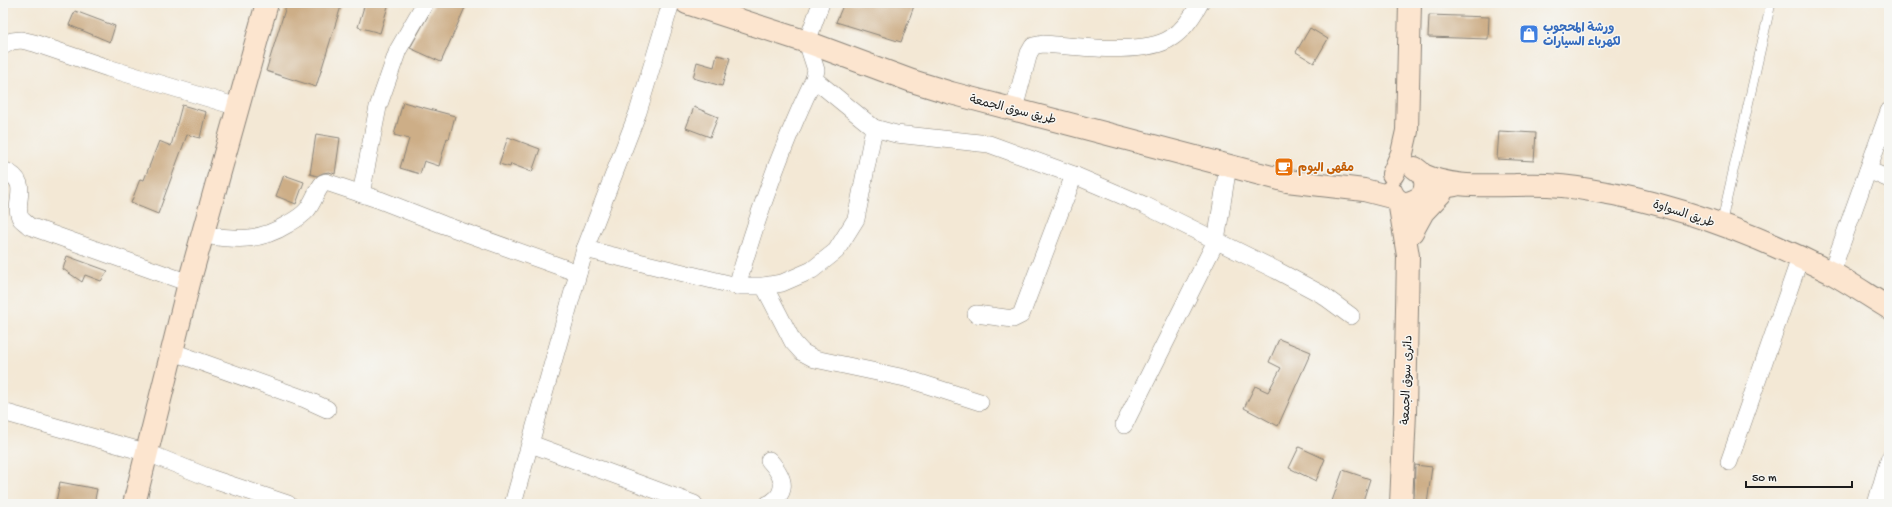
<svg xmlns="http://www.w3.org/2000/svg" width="1892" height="507" font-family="'Gochi Hand','Playpen Sans Arabic',sans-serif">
	<rect width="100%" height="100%" fill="#f6f6f2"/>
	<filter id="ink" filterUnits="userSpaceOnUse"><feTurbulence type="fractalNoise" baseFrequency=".025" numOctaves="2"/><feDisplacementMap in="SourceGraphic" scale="8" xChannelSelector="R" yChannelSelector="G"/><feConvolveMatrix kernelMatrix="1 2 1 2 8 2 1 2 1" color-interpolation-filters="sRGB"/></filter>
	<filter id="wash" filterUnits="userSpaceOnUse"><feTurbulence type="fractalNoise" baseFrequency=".012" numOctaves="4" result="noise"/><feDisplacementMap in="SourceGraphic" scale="16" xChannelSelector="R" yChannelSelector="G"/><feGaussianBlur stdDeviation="0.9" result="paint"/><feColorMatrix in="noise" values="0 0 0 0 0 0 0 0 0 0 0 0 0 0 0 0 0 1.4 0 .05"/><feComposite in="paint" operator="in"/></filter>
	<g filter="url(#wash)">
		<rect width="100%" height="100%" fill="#f3e8d5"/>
		<g id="blocks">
			<!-- building -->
			<g fill="#cdae87">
				<polygon points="287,3 342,3 316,87 266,71"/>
				<polygon points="365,3 389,3 380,33 358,27"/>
				<polygon points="435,3 467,3 441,62 410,48"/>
				<polygon points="844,3 915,3 901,42 836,22"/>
				<polygon points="75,11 115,26 110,42 69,25"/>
				<polygon points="1429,15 1489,17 1488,39 1428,37"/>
				<polygon points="1310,28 1328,39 1314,63 1296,52"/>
				<polygon points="717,55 730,58 722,86 693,78 697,62 714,67"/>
				<polygon points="403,102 455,116 449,139 447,138 439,166 424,161 420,174 400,168 409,139 394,135"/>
				<polygon points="182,105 206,112 200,138 187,135 158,214 131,203 140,179 144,180 159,141 171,146"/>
				<polygon points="694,107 718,117 710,137 686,128"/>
				<polygon points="1499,131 1536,133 1534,161 1497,159"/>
				<polygon points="316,134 340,138 335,174 329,172 323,173 317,176 310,174"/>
				<polygon points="508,137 540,149 532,172 511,164 510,167 499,164"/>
				<polygon points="284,175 304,182 296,204 276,196"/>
				<polygon points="67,256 108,271 101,281 85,275 82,282 63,269"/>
				<polygon points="1279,339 1311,352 1278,426 1244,408 1255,386 1268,392 1281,368 1269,362"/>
				<polygon points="1299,447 1325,459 1316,481 1289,468"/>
				<polygon points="1415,465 1432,467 1427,504 1414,504"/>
				<polygon points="1343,470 1370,479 1362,504 1331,504"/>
				<polygon points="60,482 97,489 94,504 56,502"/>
			</g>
		</g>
	</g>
	<g filter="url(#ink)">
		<use href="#blocks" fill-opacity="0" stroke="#888278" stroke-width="1"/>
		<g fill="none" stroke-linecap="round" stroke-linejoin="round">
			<defs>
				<polyline id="lane" points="1721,225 1771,3"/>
				<g id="street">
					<polyline points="821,3 807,42 816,70 814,79 874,128"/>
					<polyline points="3,46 12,41 21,40 34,43 108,68 238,107"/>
					<path d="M1014 109 1029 53 1033 46 1043 44C1075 46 1144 56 1171 38 1184 30 1193 16 1200 3"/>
					<path d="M3 170C34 182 11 203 21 219 23 221 27 224 29 226L189 283"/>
					<polyline points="1868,170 1889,179"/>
					<polyline points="361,194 378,107 398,50 425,3"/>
					<path d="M204 235C236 240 259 242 288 224 295 220 302 216 307 210 314 201 316 191 323 183L326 182 380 200 444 225 578 273"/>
					<polyline points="585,249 737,286 764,286 782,283 812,270 836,251 856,219 874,128 896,134 989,144 1074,175 1144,205 1276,270 1321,294 1351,316"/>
					<polyline points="1831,273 1889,111"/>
					<path d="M737 286C757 216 782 145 814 79"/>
					<polyline points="764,286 793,342 802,352 815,359 905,378 980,402"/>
					<polyline points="976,314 1013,319 1021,315 1074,175"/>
					<polyline points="173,352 305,399 327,409"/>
					<polyline points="3,412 148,453 210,478 288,504"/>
					<polyline points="1124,425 1216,241 1228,166"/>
					<polyline points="531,444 694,504"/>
					<polyline points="1729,462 1800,258"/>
					<polyline points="513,504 585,249 638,112 671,3"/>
					<path d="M768 504C772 503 773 501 776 499 789 486 779 471 769 460"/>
					<polyline points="1876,504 1889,459"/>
				</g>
				<g id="secondary">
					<polyline points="687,3 807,42 912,81 951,93 1287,181 1364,190 1395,198"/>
					<path d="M1415 168C1426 175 1428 185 1422 196"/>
					<polyline points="1393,174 1402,153 1407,131 1410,3"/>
					<path d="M1423 175C1452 188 1484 185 1515 185 1540 184 1566 185 1590 190 1674 203 1755 234 1830 272 1850 283 1869 296 1889 308"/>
					<path d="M1391 191C1401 214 1417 198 1431 192 1438 188 1447 186 1455 185"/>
					<polyline points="1399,201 1408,256 1405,412 1401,504"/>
					<polyline points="1412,232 1423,212 1441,193"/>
					<polyline points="134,504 189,283 267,3"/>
				</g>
			</defs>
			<!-- lane casing -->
			<use href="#lane" stroke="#888278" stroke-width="10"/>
			<!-- street casing -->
			<use href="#street" stroke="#888278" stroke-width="18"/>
			<!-- secondary casing -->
			<use href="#secondary" stroke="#888278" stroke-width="24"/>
			<!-- lane -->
			<use href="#lane" stroke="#fff" stroke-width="9"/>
			<!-- street -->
			<use href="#street" stroke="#fff" stroke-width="17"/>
			<!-- secondary -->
			<use href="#secondary" stroke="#fce5cf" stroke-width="22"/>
		</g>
	</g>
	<!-- icons -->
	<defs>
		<symbol id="shop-square" viewBox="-11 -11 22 22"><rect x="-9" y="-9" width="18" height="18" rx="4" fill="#3f7fe0" stroke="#f6f6f2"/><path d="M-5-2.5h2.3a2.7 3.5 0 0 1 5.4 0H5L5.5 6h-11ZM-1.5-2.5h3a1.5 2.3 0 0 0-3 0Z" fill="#fff"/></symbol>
		<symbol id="cafe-square" viewBox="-11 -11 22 22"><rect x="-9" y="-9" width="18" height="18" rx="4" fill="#e8710a" stroke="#f6f6f2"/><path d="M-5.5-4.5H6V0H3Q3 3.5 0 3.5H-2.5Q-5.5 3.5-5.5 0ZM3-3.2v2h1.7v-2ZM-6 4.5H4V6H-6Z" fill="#fff"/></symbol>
	</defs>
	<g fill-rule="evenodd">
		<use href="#shop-square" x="1518" y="23" width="22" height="22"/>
		<use href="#cafe-square" x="1273" y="156" width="22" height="22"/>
	</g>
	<g text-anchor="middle" stroke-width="3" stroke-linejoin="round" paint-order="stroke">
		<!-- shop labels -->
		<g font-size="12" font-weight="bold" fill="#366cbe" stroke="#f6f6f2" text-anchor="start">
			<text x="1543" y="31">ورشة المحجوب<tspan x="1543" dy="14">لكهرباء السيارات</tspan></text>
		</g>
		<!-- street labels -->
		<g font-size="12" fill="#1c1c1c" stroke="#f6f6f2">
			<text transform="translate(1013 109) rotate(14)" y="4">طريق سوق الجمعة</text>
			<text transform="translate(1684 213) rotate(18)" y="4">طريق السواوة</text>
			<text transform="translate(1406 380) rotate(-88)" y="4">دائرى سوق الجمعة</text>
		</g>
		<!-- food labels -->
		<g font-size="12" font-weight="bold" fill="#c56008" stroke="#f6f6f2" text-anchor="start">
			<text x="1298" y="171">مقهى اليوم</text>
		</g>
	</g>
	<!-- margin -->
	<rect width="1892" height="507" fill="none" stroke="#f6f6f2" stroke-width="16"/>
	<!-- scale -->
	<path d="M1746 481v6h106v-6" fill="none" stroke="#1c1c1c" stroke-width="2"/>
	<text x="1752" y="481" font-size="12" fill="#1c1c1c" stroke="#f6f6f2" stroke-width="3" paint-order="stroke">50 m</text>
</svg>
